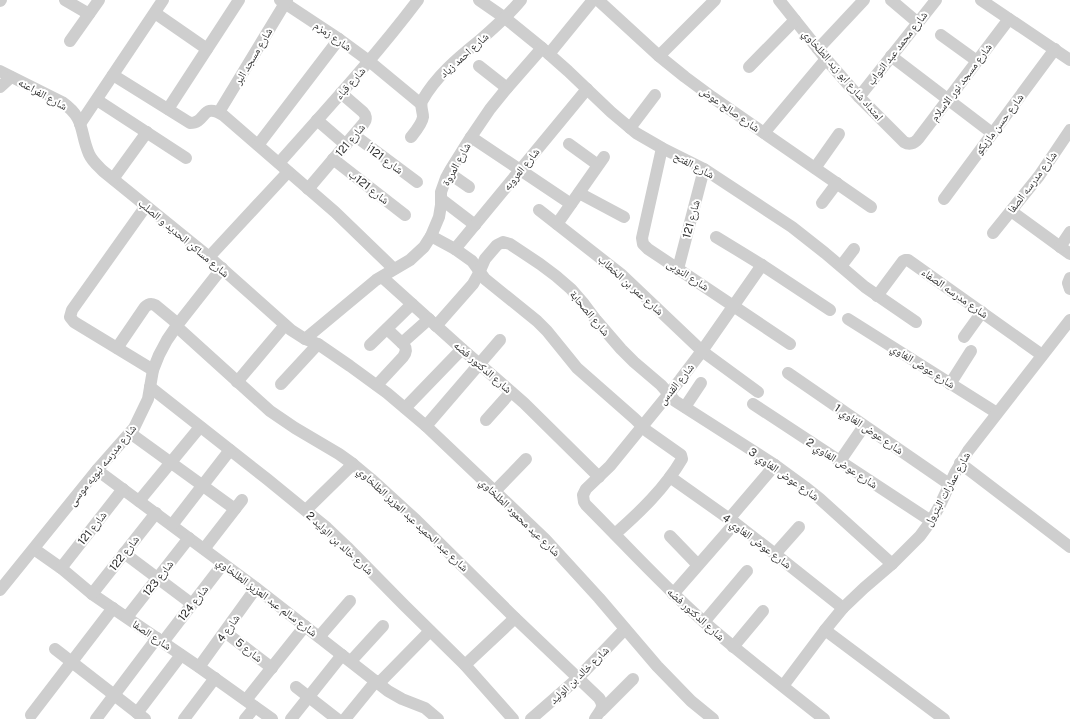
<svg xmlns="http://www.w3.org/2000/svg" width="1070" height="719" font-family="'Public Sans','Noto Naskh Arabic',sans-serif">
	<rect width="100%" height="100%" fill="#fff"/>
	<g fill="none" stroke-linecap="round" stroke-linejoin="round">
		<!-- street -->
		<g stroke="#cecece" stroke-width="12">
			<polyline points="65,0 89,14"/>
			<polyline points="280,0 339,39 369,61 421,104"/>
			<polyline points="479,0 505,18 542,48 568,71 611,112 636,133 662,148 704,169 792,227 825,253 865,287 916,322"/>
			<polyline points="598,0 659,56 685,77 712,97 871,207"/>
			<path d="M779 0 826 59 859 97 904 142C909 145 914 144 918 139L1009 19"/>
			<polyline points="891,0 917,22"/>
			<polyline points="981,0 1070,60"/>
			<polyline points="0,1 1,0"/>
			<polyline points="155,13 207,49"/>
			<polyline points="941,35 977,61"/>
			<polyline points="70,41 99,0"/>
			<polyline points="818,49 864,0"/>
			<polyline points="549,54 593,0"/>
			<polyline points="659,56 715,0"/>
			<polyline points="891,56 992,133"/>
			<polyline points="479,66 507,88"/>
			<polyline points="749,67 795,20"/>
			<path d="M0 71 62 102C86 119 79 131 89 154 92 161 98 166 103 171L209 257 291 330 305 339 318 344 350 366 387 393 426 426 545 539 599 598 657 666 691 701 713 719"/>
			<path d="M113 75 190 123C207 123 201 102 223 115L335 212 394 269"/>
			<polyline points="0,87 11,77"/>
			<polyline points="859,97 936,0"/>
			<polyline points="97,100 186,158"/>
			<polyline points="168,109 239,0"/>
			<polyline points="219,112 287,0"/>
			<polyline points="317,120 346,145"/>
			<polyline points="80,124 163,0"/>
			<polyline points="630,128 655,95"/>
			<polyline points="764,133 826,59"/>
			<polyline points="354,135 417,182"/>
			<path d="M411 137C415 132 422 124 423 117 423 111 420 107 422 101 436 76 458 58 479 41 494 28 509 15 521 0"/>
			<polyline points="471,137 571,204"/>
			<polyline points="569,144 598,165"/>
			<polyline points="258,145 339,39"/>
			<polyline points="662,148 642,238 643,244 648,249 687,275 790,344"/>
			<polyline points="333,159 405,215"/>
			<path d="M279 163C326 110 375 57 418 0"/>
			<polyline points="815,168 839,134"/>
			<polyline points="449,173 469,187"/>
			<polyline points="113,179 147,132"/>
			<path d="M308 189 364 123C367 119 366 115 363 112L341 93"/>
			<polyline points="579,193 624,217"/>
			<polyline points="441,199 475,225"/>
			<polyline points="944,199 1055,49"/>
			<polyline points="822,203 837,183"/>
			<polyline points="146,206 72,310 70,317 74,322 153,370"/>
			<polyline points="539,210 622,275 702,351 758,392"/>
			<polyline points="1011,211 1070,254"/>
			<polyline points="557,224 604,157"/>
			<polyline points="993,233 1039,176 1070,130"/>
			<path d="M431 236 455 249 472 261 485 279 537 321 547 331 577 368 635 419 647 431 681 455 682 459C665 488 640 512 615 534"/>
			<polyline points="716,237 762,265 830,310"/>
			<polyline points="1060,247 1070,232"/>
			<polyline points="455,249 587,89"/>
			<polyline points="209,257 288,172"/>
			<path d="M762 265 702 351 680 380 610 466 586 489 583 495 584 502 586 505C625 544 662 585 703 621 742 655 784 687 824 719"/>
			<polyline points="841,266 854,249"/>
			<polyline points="678,269 704,169"/>
			<polyline points="382,277 462,349 524,403 599,477"/>
			<polyline points="1070,278 1068,283 1070,289"/>
			<polyline points="877,296 903,261 905,260 908,260 1042,355"/>
			<polyline points="848,319 997,413"/>
			<path d="M176 326 270 411 295 428 339 454 353 464 371 479 416 520 515 618 599 698C606 708 599 711 595 719"/>
			<polyline points="436,326 473,284 478,275 485,259 497,245 503,242 510,244 540,264 556,276 571,289 584,304 596,320 621,349 634,362 661,385 675,401 775,465 805,487 820,499 892,564"/>
			<polyline points="964,337 982,312"/>
			<polyline points="305,339 376,280 410,260 424,247 431,236 439,217 441,205 441,192 446,178 451,169 471,137 490,109 507,88 542,48"/>
			<polyline points="402,343 429,319"/>
			<polyline points="370,345 412,304"/>
			<path d="M117 348 145 307C148 304 151 303 155 305L178 324"/>
			<polyline points="788,373 949,484"/>
			<polyline points="237,382 285,325"/>
			<polyline points="281,384 318,344"/>
			<polyline points="950,384 971,351"/>
			<path d="M377 385 403 357C406 353 407 349 404 345L387 329"/>
			<polyline points="150,387 267,479 327,528 347,547 404,605 465,665 513,719"/>
			<polyline points="753,404 931,521"/>
			<polyline points="685,407 701,383"/>
			<polyline points="405,408 462,349"/>
			<polyline points="486,420 511,392"/>
			<polyline points="426,426 500,340"/>
			<polyline points="130,433 235,509"/>
			<polyline points="840,461 864,426"/>
			<polyline points="960,463 1070,547"/>
			<polyline points="97,470 256,588 388,691 402,699 425,708 438,719"/>
			<polyline points="670,477 735,523 775,554 843,608"/>
			<polyline points="495,491 526,459"/>
			<polyline points="139,501 200,427"/>
			<polyline points="306,510 353,464"/>
			<polyline points="729,519 775,465"/>
			<polyline points="172,525 230,450"/>
			<polyline points="670,536 698,565"/>
			<polyline points="34,549 61,568 92,594 199,667 272,719"/>
			<polyline points="204,549 242,500"/>
			<polyline points="124,553 192,604"/>
			<polyline points="775,554 799,527"/>
			<polyline points="61,568 123,489"/>
			<polyline points="0,590 97,470 134,428 148,399 153,370 159,355 167,340 178,324 222,268"/>
			<polyline points="92,594 156,513"/>
			<polyline points="673,594 735,523"/>
			<polyline points="127,617 189,538"/>
			<polyline points="704,622 747,571"/>
			<polyline points="825,630 944,719"/>
			<polyline points="225,632 272,668"/>
			<polyline points="319,637 350,601"/>
			<polyline points="163,642 223,564"/>
			<polyline points="733,647 763,611"/>
			<polyline points="55,649 145,719"/>
			<polyline points="351,661 383,626"/>
			<polyline points="465,665 515,618"/>
			<polyline points="199,667 256,588"/>
			<polyline points="379,683 430,631"/>
			<polyline points="783,686 825,630 843,608 864,588 892,564 920,536 931,521 939,507 955,473 968,451 1070,320"/>
			<polyline points="296,687 337,719"/>
			<polyline points="246,700 305,626"/>
			<polyline points="601,711 633,679"/>
			<polyline points="137,713 181,655"/>
			<polyline points="31,715 113,608"/>
			<polyline points="96,719 157,638"/>
			<polyline points="184,719 215,678"/>
			<polyline points="245,719 255,707"/>
			<polyline points="291,719 342,655"/>
			<polyline points="345,719 376,681"/>
			<polyline points="531,719 578,678 625,629"/>
		</g>
	</g>
	<g text-anchor="middle" stroke-width="4" stroke-linejoin="round" paint-order="stroke">
		<!-- street labels -->
		<g font-size="11" fill="#313131" stroke="#fff">
			<text transform="translate(333 36) rotate(35)" y="4">شارع زمزم</text>
			<text transform="translate(897 48) rotate(-52)" y="4">شارع محمد عبد التواب</text>
			<text transform="translate(464 55) rotate(-42)" y="4">شارع احمد زياد</text>
			<text transform="translate(253 56) rotate(-59)" y="4">شارع مسجد البر</text>
			<text transform="translate(843 75) rotate(49)" y="4">امتداد شارع ابو زيد الطلخاوي</text>
			<text transform="translate(961 82) rotate(-53)" y="4">شارع مسجد نور الاسلام</text>
			<text transform="translate(350 83) rotate(-48)" y="4">شارع قباء</text>
			<text transform="translate(43 94) rotate(29)" y="4">شارع الفراعنه</text>
			<text transform="translate(730 109) rotate(35)" y="4">شارع صالح عوض</text>
			<text transform="translate(999 124) rotate(-53)" y="4">شارع حسن مازيكو</text>
			<text transform="translate(350 140) rotate(-50)" y="4">شارع 121</text>
			<text transform="translate(385 159) rotate(36)" y="4">شارع 121أ</text>
			<text transform="translate(456 164) rotate(-61)" y="4">شارع المروة</text>
			<text transform="translate(694 165) rotate(28)" y="4">شارع الفتح</text>
			<text transform="translate(521 169) rotate(-51)" y="4">شارع العروبه</text>
			<text transform="translate(1032 182) rotate(-53)" y="4">شارع مدرسه الصفا</text>
			<text transform="translate(369 187) rotate(38)" y="4">شارع 121ب</text>
			<text transform="translate(691 219) rotate(-75)" y="4">شارع 121</text>
			<text transform="translate(184 238) rotate(40)" y="4">شارع مساكن الحديد و الصلب</text>
			<text transform="translate(688 275) rotate(33)" y="4">شارع النوبى</text>
			<text transform="translate(631 285) rotate(42)" y="4">شارع عمر بن الخطاب</text>
			<text transform="translate(955 293) rotate(35)" y="4">شارع مدرسه الصفاء</text>
			<text transform="translate(590 313) rotate(50)" y="4">شارع الصحابة</text>
			<text transform="translate(923 366) rotate(32)" y="4">شارع عوض الغاوي</text>
			<text transform="translate(483 367) rotate(41)" y="4">شارع الدكتور فضه</text>
			<text transform="translate(676 384) rotate(-51)" y="4">شارع القدس</text>
			<text transform="translate(869 429) rotate(34)" y="4">شارع عوض الغاوي 1</text>
			<text transform="translate(842 463) rotate(33)" y="4">شارع عوض الغاوي 2</text>
			<text transform="translate(102 465) rotate(-51)" y="4">شارع مدرسه نبويه موسى</text>
			<text transform="translate(784 474) rotate(35)" y="4">شارع عوض الغاوي 3</text>
			<text transform="translate(947 489) rotate(-61)" y="4">شارع عمارات البترول</text>
			<text transform="translate(520 517) rotate(44)" y="4">شارع عيد محمود الطلخاوي</text>
			<text transform="translate(413 519) rotate(43)" y="4">شارع عبد الحميد عبد العزيز الطلخاوي</text>
			<text transform="translate(92 528) rotate(-52)" y="4">شارع 121</text>
			<text transform="translate(757 541) rotate(37)" y="4">شارع عوض الغاوي 4</text>
			<text transform="translate(340 543) rotate(43)" y="4">شارع خالد بن الوليد 2</text>
			<text transform="translate(124 553) rotate(-52)" y="4">شارع 122</text>
			<text transform="translate(158 578) rotate(-52)" y="4">شارع 123</text>
			<text transform="translate(267 597) rotate(37)" y="4">شارع سالم عبد العزيز الطلخاوي</text>
			<text transform="translate(193 603) rotate(-52)" y="4">شارع 124</text>
			<text transform="translate(696 614) rotate(42)" y="4">شارع الدكتور فضه</text>
			<text transform="translate(228 628) rotate(-55)" y="4">شارع 4</text>
			<text transform="translate(152 635) rotate(34)" y="4">شارع الصفا</text>
			<text transform="translate(249 650) rotate(38)" y="4">شارع 5</text>
			<text transform="translate(579 675) rotate(-44)" y="4">شارع خالد بن الوليد</text>
		</g>
	</g>
</svg>
